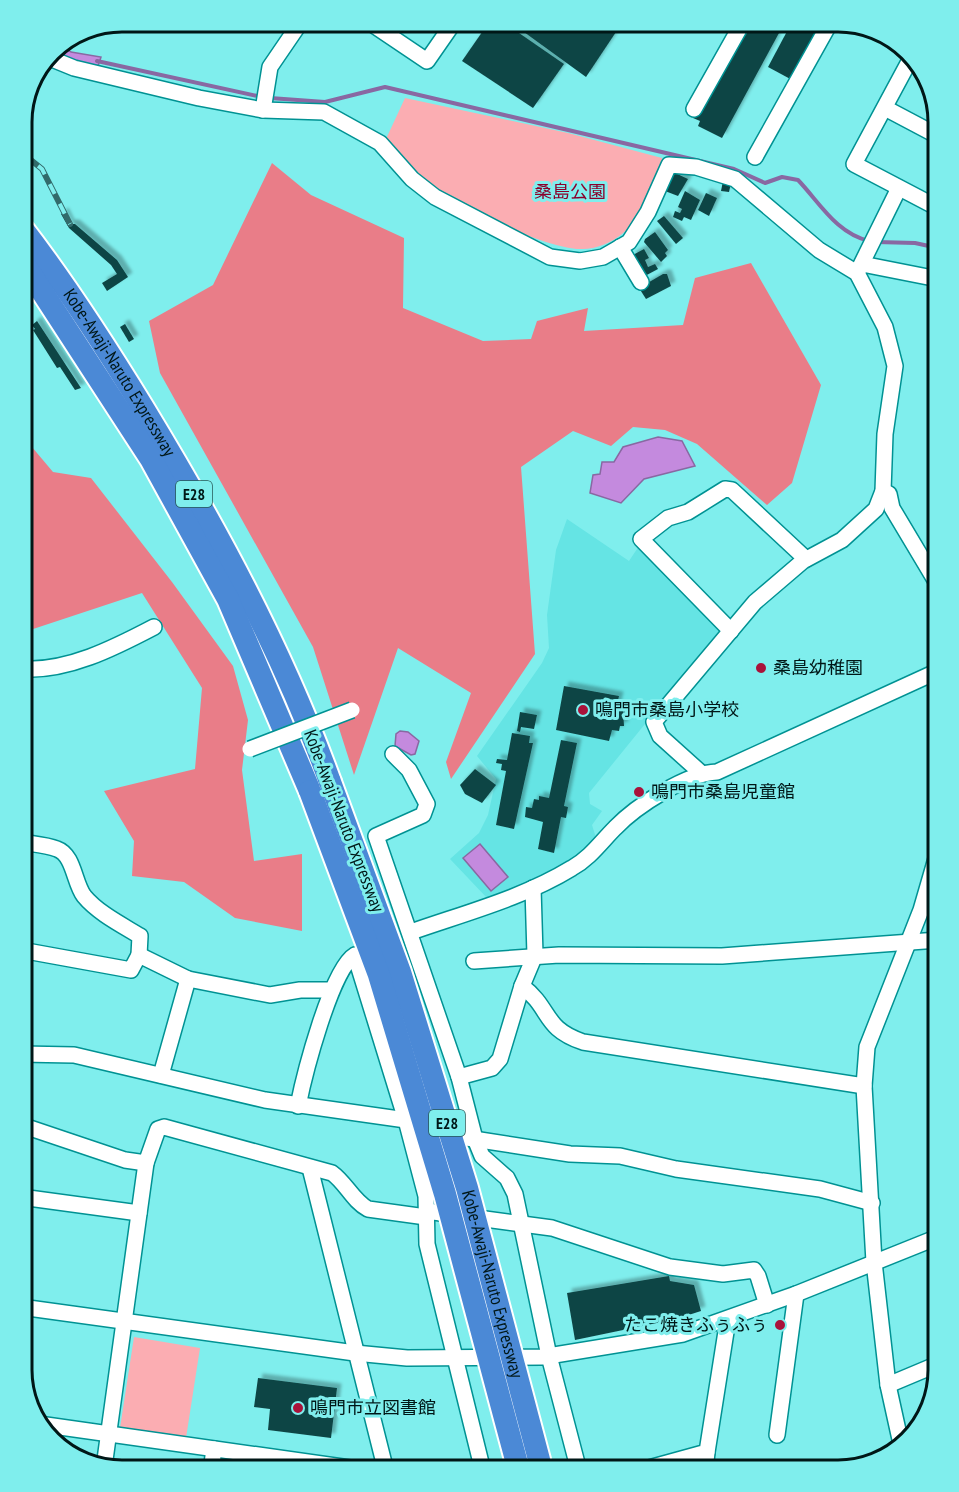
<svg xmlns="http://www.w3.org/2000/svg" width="959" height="1492" font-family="'PT Sans Narrow','Noto Sans JP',sans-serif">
	<defs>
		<filter id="shadow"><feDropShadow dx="4.5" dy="-4.5" stdDeviation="1.5" flood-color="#0004"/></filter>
	</defs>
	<rect width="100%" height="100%" fill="#7feeed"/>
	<!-- built -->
	<polygon fill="#65e4e4" points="567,519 629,561 639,546 722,629 589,793 590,804 602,811 592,825 597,841 562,868 487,898 450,859 479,833 488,815 496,779 477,756 542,663 549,648 547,615 556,550"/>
	<!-- green -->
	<g fill="#fbadb2">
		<path d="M405 98 568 133 662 158 663 164C652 187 643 217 622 234 611 243 594 250 580 249 542 248 447 202 419 176 407 165 397 151 386 139Z"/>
		<polygon points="134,1337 200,1348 186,1438 120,1428"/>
	</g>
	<!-- forest -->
	<g fill="#e97d88">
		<polygon points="272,163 311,195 404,238 403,308 483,341 531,339 537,321 588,308 584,331 683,325 695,278 751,263 821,385 792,483 767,505 697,444 665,430 633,427 611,446 573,431 521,467 535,654 451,779 446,762 471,693 398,648 354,775 313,647 160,373 149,321 213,285"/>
		<polygon points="21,434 53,472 91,478 172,582 233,666 248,720 242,770 254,861 302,854 302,931 235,918 184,882 132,876 134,841 104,791 195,769 202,688 142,593 21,633"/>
	</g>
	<!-- water -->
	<g fill="#c48ade" stroke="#8968a2" stroke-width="1.5">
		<polygon points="60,44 71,52 101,57 97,69 50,52"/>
		<polygon points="658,437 682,441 695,466 644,479 621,503 590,493 593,475 600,474 602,462 614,462 623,447"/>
		<polygon points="400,731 408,732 419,741 415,754 411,755 395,746 396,734"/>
		<polygon points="480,844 508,877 491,891 463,858"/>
	</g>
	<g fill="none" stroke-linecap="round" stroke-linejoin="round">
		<!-- stream -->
		<g stroke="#8968a2" stroke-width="4">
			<polyline points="97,61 262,97"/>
			<path d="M270 98 325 102 385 87 734 169 765 183 782 177 798 180C820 203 836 233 869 241"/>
			<polyline points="876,242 915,243 938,248"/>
		</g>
	</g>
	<!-- building -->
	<g fill="#114545" filter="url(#shadow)">
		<polygon points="819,21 825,24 794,81 768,67 792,22"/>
		<polygon points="747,22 785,22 722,138 698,126 700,121 693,118"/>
		<polygon points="506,24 564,64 533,108 462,61 487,25"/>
		<polygon points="519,24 604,24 616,32 586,77 517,27"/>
		<polygon points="673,172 688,179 678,196 665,191"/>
		<polygon points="723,181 731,183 729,192 721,191"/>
		<polygon points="685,191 700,200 691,220 684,217 682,221 673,217 675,211 680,213 682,209 678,207"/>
		<polygon points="706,193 717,198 709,216 698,210"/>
		<polygon points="64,212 70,224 75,224 117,260 128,277 107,291 102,283 117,274 111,265 69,228 61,214"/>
		<polygon points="664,216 683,238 676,244 657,221"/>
		<polygon points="655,232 668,250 665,253 667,256 661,262 644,242 645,239"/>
		<polygon points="644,249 649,258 645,260 648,267 655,264 658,269 643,277 631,256"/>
		<polygon points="663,274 667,274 671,286 646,299 639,288"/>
		<polygon points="37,321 81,388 75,390 60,367 57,368 33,330 35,329 32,325"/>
		<polygon points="125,324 134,339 129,342 120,327"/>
		<polygon points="564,686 619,696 616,709 623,710 624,726 620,726 619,731 612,730 609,741 556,730"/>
		<polygon points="520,712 537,715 534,729 521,727 520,732 517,731"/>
		<polygon points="512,733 530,736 529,743 533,743 514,829 496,825 506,771 501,770 502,764 496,763 497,759 507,760"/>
		<polygon points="561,740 577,743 564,806 568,807 566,818 561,817 554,853 538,849 543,822 525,817 526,807 532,808 534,799 539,800 539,796 549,798"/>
		<polygon points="475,769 496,785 482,803 465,794 460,785"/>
		<polygon points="669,1276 670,1281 694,1285 701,1311 676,1319 575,1340 567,1293"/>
		<polygon points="258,1378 337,1388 331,1438 268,1430 270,1409 254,1407"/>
	</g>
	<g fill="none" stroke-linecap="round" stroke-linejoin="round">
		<defs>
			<g id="minor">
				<polyline points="375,26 427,61 452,25"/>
				<polyline points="47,57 74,68 199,98 263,110 324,112 380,143 412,179 435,197 550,257 580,261 603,257 629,242 648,212 669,165 696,167 735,179 819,250 857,273 885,327 895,366 885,434 883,491 876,509 842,540 803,561 755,602 654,722 660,736 700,772"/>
				<polyline points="911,58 854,164 938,208"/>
				<polyline points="885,108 938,136"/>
				<polyline points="694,109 743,22"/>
				<polyline points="263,110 270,67 298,26"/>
				<polyline points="755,157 831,21"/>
				<polyline points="620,247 641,282"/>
				<polyline points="862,264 938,279"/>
				<polyline points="857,273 899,188"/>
				<polyline points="883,491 889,494 892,508 938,585"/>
				<polyline points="731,631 641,539 668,518 688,512 725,489 732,490 806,559"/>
				<path d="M21 669C67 672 114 648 154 627"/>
				<polyline points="393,754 409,770 427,804 423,815 376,836 459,1077 475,1139 482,1156 507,1178 515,1194 549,1356 579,1471"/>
				<path d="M21 842C33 844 47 845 57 849 74 855 74 883 84 896 98 913 122 925 140 936L139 955"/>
				<path d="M411 932C465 913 523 898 572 868 590 858 601 842 615 828 636 806 687 773 717 772L938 671"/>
				<polyline points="21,950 131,970 139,955 188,979 270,995 300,990 331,990"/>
				<polyline points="474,961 559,955 722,956 938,940"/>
				<path d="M522 986C552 1009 542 1028 583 1042L864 1086"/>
				<polyline points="21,1054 74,1055 265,1100 406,1120"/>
				<polyline points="161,1075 188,979"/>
				<polyline points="459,1077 492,1068 500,1059 522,986 535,955 533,888"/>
				<path d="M298 1106C304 1076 331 969 355 955L406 1120 426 1196 427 1244 483 1471"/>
				<polyline points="21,1125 125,1160 146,1163 104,1467"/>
				<polyline points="467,1138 570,1154 620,1156 676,1169 820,1189 872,1203"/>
				<path d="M146 1163 158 1129 164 1127 332 1173C346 1183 353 1201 368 1209L426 1217"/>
				<polyline points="310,1168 386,1471"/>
				<polyline points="21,1197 139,1213"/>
				<polyline points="426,1211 552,1228 670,1267 723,1274 754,1270 758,1276 767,1305"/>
				<polyline points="21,1307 355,1353 407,1358 542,1357 683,1334 796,1294 938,1237"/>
				<polyline points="888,1385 938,1364"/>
				<polyline points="39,1424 371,1471"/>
				<polyline points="777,1435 796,1294"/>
				<polyline points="901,1444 888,1385 874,1262 864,1086 867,1047 921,910 937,855 938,838"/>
				<polyline points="211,1471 214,1449"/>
				<polyline points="638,1471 707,1452 728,1319"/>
				<polyline points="705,1471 707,1452"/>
			</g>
			<g id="highway">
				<path id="s1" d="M21 227C66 285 105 346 143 408 216 528 282 650 330 782"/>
				<polyline points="21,259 151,459 228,599 310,791"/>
			</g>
		</defs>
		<!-- minor casing -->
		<use href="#minor" stroke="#009293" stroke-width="18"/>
		<!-- highway casing -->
		<use href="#highway" stroke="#fff" stroke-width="26"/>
		<!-- minor -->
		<use href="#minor" stroke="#fff" stroke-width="15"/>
		<!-- highway -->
		<use href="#highway" stroke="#4b89d6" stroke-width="22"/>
		<defs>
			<polyline id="rail" points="21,152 42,169 70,224"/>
		</defs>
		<!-- rail casing -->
		<use href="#rail" stroke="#326b6b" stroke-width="6"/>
		<!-- rail -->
		<use href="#rail" stroke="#7feeed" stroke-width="4" stroke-dasharray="11" stroke-linecap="butt"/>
		<defs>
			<polyline id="minor-bridge" points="250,749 352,710"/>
			<g id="highway-bridge">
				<path id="s2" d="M330 782 400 972 467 1188 542 1471"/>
				<polyline points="310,791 379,975 445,1194 519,1471"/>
			</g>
		</defs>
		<!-- minor-bridge casing -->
		<use href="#minor-bridge" stroke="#009293" stroke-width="18" stroke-linecap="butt"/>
		<!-- highway-bridge casing -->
		<use href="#highway-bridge" stroke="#fff" stroke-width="26" stroke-linecap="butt"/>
		<!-- minor-bridge -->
		<use href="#minor-bridge" stroke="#fff" stroke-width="15"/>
		<!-- highway-bridge -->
		<use href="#highway-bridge" stroke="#4b89d6" stroke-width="22"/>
	</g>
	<!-- markers -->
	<g fill="#a9123a" stroke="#7feeed" stroke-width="2">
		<circle cx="761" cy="668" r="6"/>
		<circle cx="583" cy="710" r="6"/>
		<circle cx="639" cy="792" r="6"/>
		<circle cx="780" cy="1325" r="6"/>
		<circle cx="298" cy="1408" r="6"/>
	</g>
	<g text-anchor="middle" stroke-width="6" stroke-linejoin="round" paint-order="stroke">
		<!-- shield labels -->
		<g fill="#7feeed" stroke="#265857" stroke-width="1.5">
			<rect x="176" y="481" width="36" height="26" rx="4.5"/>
			<rect x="429" y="1110" width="36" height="26" rx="4.5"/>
		</g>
		<g font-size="16" font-weight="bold" fill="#001717">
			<text x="194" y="500">E28</text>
			<text x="447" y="1129">E28</text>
		</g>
		<!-- park labels -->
		<g font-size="18" fill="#8b002b" stroke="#7feeed">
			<text x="570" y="198">桑島公園</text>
		</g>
		<!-- street labels -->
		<g font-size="18" fill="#001717" stroke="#7feeed">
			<text dy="6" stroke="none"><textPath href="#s1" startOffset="176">Kobe-Awaji-Naruto Expressway</textPath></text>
			<text transform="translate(344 821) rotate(69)" y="6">Kobe-Awaji-Naruto Expressway</text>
			<text dy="6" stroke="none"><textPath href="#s2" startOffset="528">Kobe-Awaji-Naruto Expressway</textPath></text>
		</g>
		<!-- poi labels -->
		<g font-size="18" fill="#001717" stroke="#7feeed" text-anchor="start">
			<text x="773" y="674">桑島幼稚園</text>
			<text x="595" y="716">鳴門市桑島小学校</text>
			<text x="651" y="798">鳴門市桑島児童館</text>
			<text x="768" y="1331" text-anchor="end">たこ焼きふぅふぅ</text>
			<text x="310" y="1414">鳴門市立図書館</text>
		</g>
	</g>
	<!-- crop -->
	<path d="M0 0H959V1492H0ZM122 32H838A90 90 0 0 1 928 122V1370A90 90 0 0 1 838 1460H122A90 90 0 0 1 32 1370V122A90 90 0 0 1 122 32Z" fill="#7feeed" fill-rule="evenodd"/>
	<path fill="none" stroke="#001717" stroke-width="3" d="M122 32H838A90 90 0 0 1 928 122V1370A90 90 0 0 1 838 1460H122A90 90 0 0 1 32 1370V122A90 90 0 0 1 122 32Z"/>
</svg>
